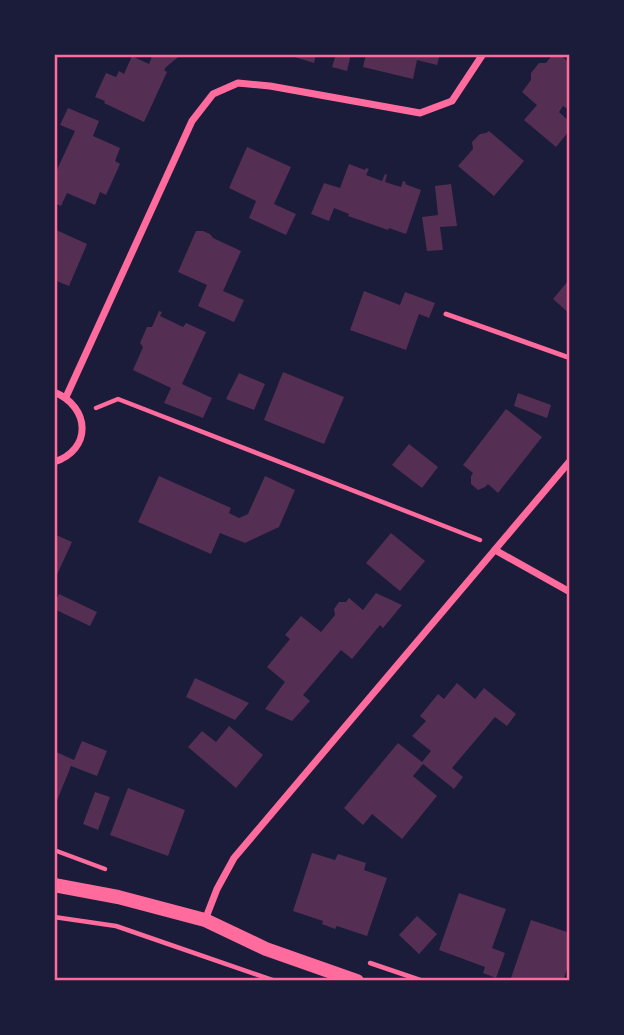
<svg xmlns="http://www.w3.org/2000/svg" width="624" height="1035" font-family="Merriweather,serif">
	<rect width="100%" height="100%" fill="#1b1b3a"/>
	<!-- building -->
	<g fill="#542f53">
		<polygon points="153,54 182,54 166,67 164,70 167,72 144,122 104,103 105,101 95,97 106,73 116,77 119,71 124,74 132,56 149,64"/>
		<polygon points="285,54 316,54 314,63"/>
		<polygon points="336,54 351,54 347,71 332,67"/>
		<polygon points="366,54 440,54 437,65 417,60 413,79 363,67"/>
		<polygon points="553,54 559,54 570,63 570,107 568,109 563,106 559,112 570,122 570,130 556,147 524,120 537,105 522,92 531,80 531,73 539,63 546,63"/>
		<polygon points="68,108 99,121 93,136 120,148 115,161 120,164 106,195 100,192 95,205 67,193 61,206 54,203 54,176 75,131 60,125"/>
		<polygon points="489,131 524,161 494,196 458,166 473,149 472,142 480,134 486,133"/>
		<polygon points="247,147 291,167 274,204 296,214 286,235 249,218 256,201 229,188"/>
		<polygon points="349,164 365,170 366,168 369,169 366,175 382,181 385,174 387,175 385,182 401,187 403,181 406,182 405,184 421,190 406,234 389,228 388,230 348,216 349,214 334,208 329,221 311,214 324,183 340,188"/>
		<polygon points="451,184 457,226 440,227 443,250 427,251 422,217 438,215 435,186"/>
		<polygon points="54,229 87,244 69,286 54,280"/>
		<polygon points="196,231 203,231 210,234 213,238 241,251 223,291 244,300 234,322 198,306 207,285 178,272"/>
		<polygon points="568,281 570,282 570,314 553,299"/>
		<polygon points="364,291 400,305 405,292 435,303 429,318 419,314 406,350 350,330"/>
		<polygon points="159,311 162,312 160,316 183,327 186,323 206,332 182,384 212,398 203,418 164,403 171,388 133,370 143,347 140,343 147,327 152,327"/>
		<polygon points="283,372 344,397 324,444 264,420"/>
		<polygon points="239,373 265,384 254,410 226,399"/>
		<polygon points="518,393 551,405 547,418 514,406"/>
		<polygon points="506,409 542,437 498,493 488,484 485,487 478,490 471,484 471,476 473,473 463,465"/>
		<polygon points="409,444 438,467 422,488 392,465"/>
		<polygon points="159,476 231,508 229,513 239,518 248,514 265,476 295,490 279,527 245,543 220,533 211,554 138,522"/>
		<polygon points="391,533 425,561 400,591 366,563"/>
		<polygon points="54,534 72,542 54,581"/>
		<polygon points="376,593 402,605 383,628 380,625 352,659 341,650 303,695 310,701 292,721 265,709 285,682 267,667 290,639 285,635 301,616 321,632 335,615 334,609 339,602 346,602 349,598 363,610"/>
		<polygon points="59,594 97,612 90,626 54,609 54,604"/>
		<polygon points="195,678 249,703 235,720 186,697"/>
		<polygon points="457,683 475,699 484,688 516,714 507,726 495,717 452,768 463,777 454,789 423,764 413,776 437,796 402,839 372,814 363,825 344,808 398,743 422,762 431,751 412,736 426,721 420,716 438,694 444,699"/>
		<polygon points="229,726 263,755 236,788 188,747 202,731 216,742"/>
		<polygon points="82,741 107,751 97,776 71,766 54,808 54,751 74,760"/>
		<polygon points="128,788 185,810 168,856 110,835"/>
		<polygon points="95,792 110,797 98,830 83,824"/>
		<polygon points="312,853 335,860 338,854 366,863 364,870 387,878 367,936 337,926 335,929 322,924 323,921 293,911"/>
		<polygon points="459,893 506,909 492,948 505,953 496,978 483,973 485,967 439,950"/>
		<polygon points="417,916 437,934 419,954 399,935"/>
		<polygon points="531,920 570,933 570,960 563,981 519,981 511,978"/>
	</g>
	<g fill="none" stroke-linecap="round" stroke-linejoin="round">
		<!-- path -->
		<g stroke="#ff6b9d" stroke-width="4.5">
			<polyline points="96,408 118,399 480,540"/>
			<polyline points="54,850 105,869"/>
			<polyline points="54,917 116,926 275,981"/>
			<polyline points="370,963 423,981"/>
		</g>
		<!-- service -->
		<polyline stroke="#ff6b9d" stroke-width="5" points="446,314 570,358"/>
		<!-- minor -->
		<g stroke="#ff6b9d" stroke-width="7">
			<path d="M54 392C91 407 92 450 54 462"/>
			<polyline points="66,397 192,121 213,94 238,83 270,86 420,113 452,101 483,54"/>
			<polyline points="495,550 570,592"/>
			<polyline points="205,920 217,889 234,858 570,461"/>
		</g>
		<!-- secondary -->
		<polyline stroke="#ff6b9d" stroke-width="14" points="54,885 118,897 205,920 266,949 357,981"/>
	</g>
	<!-- border -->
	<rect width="624" height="1035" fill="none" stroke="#1b1b3a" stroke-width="112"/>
	<rect x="56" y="56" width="512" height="923" fill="none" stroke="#ff6b9d" stroke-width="2.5"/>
</svg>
